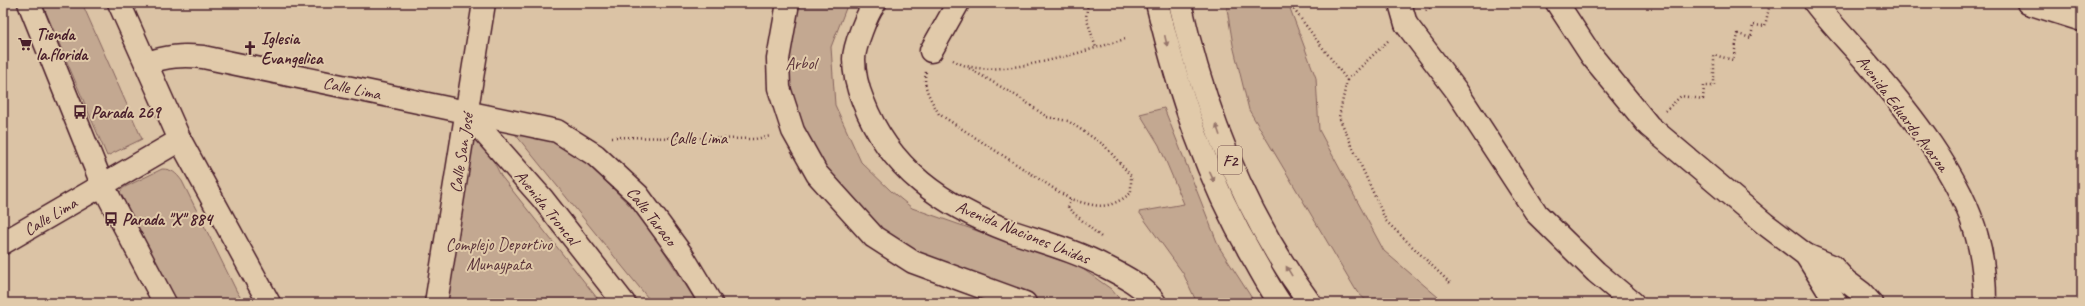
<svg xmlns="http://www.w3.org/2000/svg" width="2085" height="306" font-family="Caveat,sans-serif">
	<rect width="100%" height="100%" fill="#dbc3a5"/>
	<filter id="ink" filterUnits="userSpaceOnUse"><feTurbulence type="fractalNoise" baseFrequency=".025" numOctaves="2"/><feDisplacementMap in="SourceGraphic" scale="8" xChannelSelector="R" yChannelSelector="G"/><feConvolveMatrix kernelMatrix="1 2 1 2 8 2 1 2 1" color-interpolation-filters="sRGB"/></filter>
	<g filter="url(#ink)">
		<!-- green -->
		<g fill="#c3a891" stroke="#86645e">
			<polygon points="42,3 82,3 142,139 107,156"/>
			<polygon points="782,3 848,3 831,47 835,105 861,162 891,191 912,208 1080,267 1111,289 1123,303 1039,303 872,240 778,116"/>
			<polygon points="1226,3 1288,3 1316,78 1319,130 1384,251 1445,303 1369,303 1357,292 1249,110 1233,45"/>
			<polygon points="1164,108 1219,247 1255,303 1197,303 1183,273 1139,212 1184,204 1159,145 1140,114"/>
			<polygon points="476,126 501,176 601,303 437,303"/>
			<polygon points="511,129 564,139 644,220 697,303 652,303"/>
			<path d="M162 169C172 169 176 173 182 181L237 292 244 303H177L118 195 123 188Z"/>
		</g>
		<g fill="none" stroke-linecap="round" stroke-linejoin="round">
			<defs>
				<g id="minor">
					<polyline points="29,3 102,184 165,303"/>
					<polyline points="119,3 180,140 269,303"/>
					<polyline points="788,3 778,59 779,88 793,131 817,174 874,237 913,262 1025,303"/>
					<path d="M875 3C867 13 854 47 854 59 854 73 858 89 863 101 889 169 943 206 1010 231 1042 242 1076 251 1106 267 1124 276 1144 286 1155 303"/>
					<polyline points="1400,3 1406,24 1456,90 1537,214 1596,272 1633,303"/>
					<polyline points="1557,3 1591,55 1649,126 1765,224 1806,255 1836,303"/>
					<path d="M1815 3C1831 24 1850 43 1867 63 1907 109 1962 177 1977 237 1983 258 1985 281 1985 303"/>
					<polyline points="2028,3 2082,20"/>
					<polyline points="931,51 958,3"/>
					<path d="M147 63C167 56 182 55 203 57L557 131 595 155 638 195 682 255 711 303"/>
					<polyline points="467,113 542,198 624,303"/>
					<polyline points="3,243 180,140"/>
					<polyline points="1806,255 1832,266 1846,281 1862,293 1871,303"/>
					<polyline points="436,303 484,3"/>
				</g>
				<g id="highway">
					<path d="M1157 3C1179 94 1207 180 1255 261 1263 275 1271 290 1280 303"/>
					<path d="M1180 3C1204 109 1245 215 1310 303"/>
				</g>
			</defs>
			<!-- minor casing -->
			<use href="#minor" stroke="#4a1f2b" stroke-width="25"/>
			<!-- highway casing -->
			<use href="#highway" stroke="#4a1f2b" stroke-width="25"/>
			<!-- path -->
			<g stroke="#4a1f2b" stroke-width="2.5" stroke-dasharray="1 3" stroke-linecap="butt">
				<polyline points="1088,3 1086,17 1096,48"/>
				<polyline points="1289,3 1347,80 1389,40"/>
				<polyline points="1426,11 1435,3"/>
				<path d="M953 60C957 62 962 65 967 66 1005 77 1086 51 1125 39"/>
				<path d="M926 72C922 88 932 101 939 114L1070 199C1098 207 1107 211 1131 193V176L1104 145 1068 121 1047 117 1020 98 967 67"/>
				<polyline points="1347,80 1339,117 1386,221 1450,283"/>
				<polyline points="1665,111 1681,96 1703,99 1704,86 1714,86 1714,55 1733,60 1738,34 1751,38 1753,25 1765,26 1770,3"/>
				<polyline points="612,137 755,139 771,136"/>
				<polyline points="1070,199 1068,208 1101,237"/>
			</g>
			<!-- minor -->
			<use href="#minor" stroke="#e1caaa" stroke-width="22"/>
			<!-- highway -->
			<use href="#highway" stroke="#e1caaa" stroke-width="22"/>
		</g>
		<!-- one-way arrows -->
		<defs><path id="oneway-solid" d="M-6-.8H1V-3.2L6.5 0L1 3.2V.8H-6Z"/></defs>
		<g fill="#96746a">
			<use href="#oneway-solid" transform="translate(1166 41) rotate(77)"/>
			<use href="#oneway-solid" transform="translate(1218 130) rotate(-109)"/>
			<use href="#oneway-solid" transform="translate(1212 177) rotate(65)"/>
			<use href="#oneway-solid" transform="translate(1289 271) rotate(-121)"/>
		</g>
	</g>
	<!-- icons -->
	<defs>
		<symbol id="supermarket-bare" viewBox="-9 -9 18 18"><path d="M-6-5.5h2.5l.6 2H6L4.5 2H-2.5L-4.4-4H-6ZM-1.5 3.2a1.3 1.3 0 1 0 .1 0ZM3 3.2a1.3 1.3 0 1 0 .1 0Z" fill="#4a1f2b" stroke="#e1caaa" stroke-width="2.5" paint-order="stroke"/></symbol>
		<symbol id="church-bare" viewBox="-9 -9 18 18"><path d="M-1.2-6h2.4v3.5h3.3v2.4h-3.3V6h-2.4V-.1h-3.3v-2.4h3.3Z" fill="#4a1f2b" stroke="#e1caaa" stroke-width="2.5" paint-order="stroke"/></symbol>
		<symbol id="bus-bare" viewBox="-9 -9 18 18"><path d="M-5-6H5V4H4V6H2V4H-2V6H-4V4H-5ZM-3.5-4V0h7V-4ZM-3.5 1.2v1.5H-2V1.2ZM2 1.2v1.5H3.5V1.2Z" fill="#4a1f2b" stroke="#e1caaa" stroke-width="2.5" paint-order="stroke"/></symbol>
	</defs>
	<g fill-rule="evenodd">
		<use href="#supermarket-bare" x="15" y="34" width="20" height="20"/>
		<use href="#church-bare" x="240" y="38" width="20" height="20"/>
		<use href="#bus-bare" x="70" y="102" width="20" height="20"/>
		<use href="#bus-bare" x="101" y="209" width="20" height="20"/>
	</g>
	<g text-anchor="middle" stroke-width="4" stroke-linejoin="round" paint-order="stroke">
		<!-- shield labels -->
		<rect fill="#e1caaa" stroke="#775251" stroke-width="1" x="1218" y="146" width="24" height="28" rx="3"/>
		<g font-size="16" font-weight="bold" fill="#4a1f2b">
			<text x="1230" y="166">F2</text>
		</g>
		<!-- poi labels -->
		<g font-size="17" font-weight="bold" fill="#4a1f2b" stroke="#e1caaa" text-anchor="start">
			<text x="36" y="40">Tienda<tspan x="36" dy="20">la.florida</tspan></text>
			<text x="261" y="44">Iglesia<tspan x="261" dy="20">Evangelica</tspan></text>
			<text x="91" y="118">Parada 269</text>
			<text x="122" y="225">Parada "X" 884</text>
		</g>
		<!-- park labels -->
		<g font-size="17" fill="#5c343a" stroke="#e1caaa">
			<text x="801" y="69">Arbol</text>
			<text x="499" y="250">Complejo Deportivo<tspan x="499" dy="20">Munaypata</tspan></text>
		</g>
		<!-- street labels -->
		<g font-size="17" fill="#4a1f2b" stroke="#e1caaa">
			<text transform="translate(352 88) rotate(12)" y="6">Calle Lima</text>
			<text transform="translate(1903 113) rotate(53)" y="6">Avenida Eduardo Avaroa</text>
			<text x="698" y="144">Calle Lima</text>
			<text transform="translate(461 153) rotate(-81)" y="6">Calle San José</text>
			<text transform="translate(547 207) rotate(51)" y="6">Avenida Troncal</text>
			<text transform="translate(50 216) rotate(-31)" y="6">Calle Lima</text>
			<text transform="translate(652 216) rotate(52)" y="6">Calle Taraco</text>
			<text transform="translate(1023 232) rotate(22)" y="6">Avenida Naciones Unidas</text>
		</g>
	</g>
	<!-- margin -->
	<rect width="2085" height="306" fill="none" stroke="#e1caaa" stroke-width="16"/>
	<rect x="8" y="8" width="2069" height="290" fill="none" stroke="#4a1f2b" stroke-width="1.5" filter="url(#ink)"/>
</svg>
